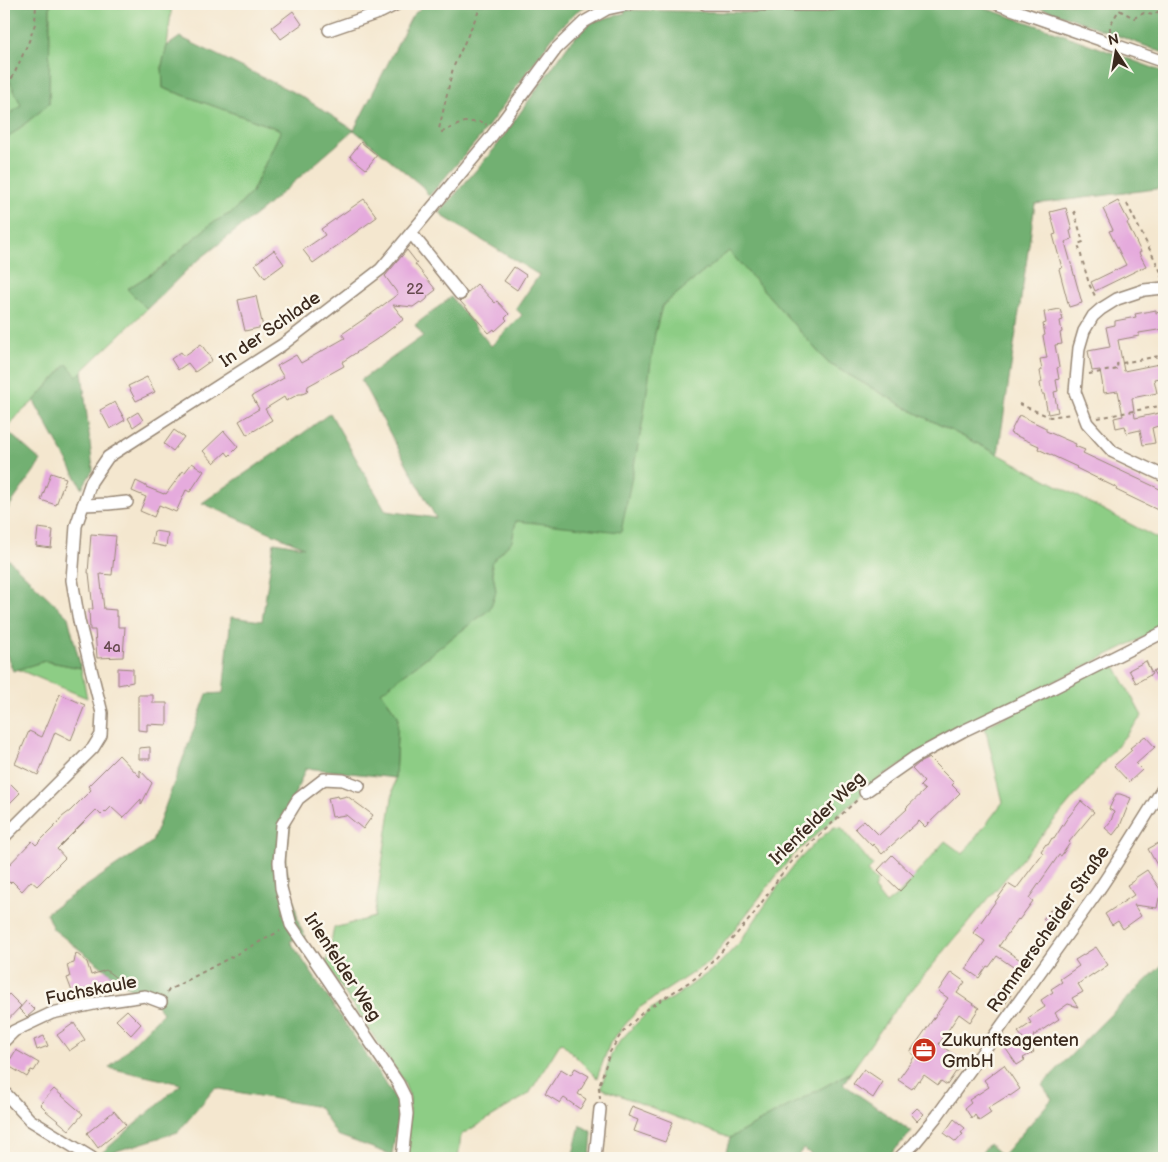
<svg xmlns="http://www.w3.org/2000/svg" width="1168" height="1162" font-family="'Balsamiq Sans',sans-serif">
<rect width="100%" height="100%" fill="#fbf7ec"/>
<filter id="ink" filterUnits="userSpaceOnUse"><feTurbulence type="fractalNoise" baseFrequency=".02" numOctaves="2"/><feDisplacementMap in="SourceGraphic" scale="10" xChannelSelector="R" yChannelSelector="G"/><feConvolveMatrix kernelMatrix="1 2 1 2 8 2 1 2 1" color-interpolation-filters="sRGB"/></filter>
<filter id="wash" filterUnits="userSpaceOnUse"><feTurbulence type="fractalNoise" baseFrequency=".0096" numOctaves="4" result="noise"/><feDisplacementMap in="SourceGraphic" scale="20" xChannelSelector="R" yChannelSelector="G"/><feGaussianBlur stdDeviation="1.12" result="paint"/><feColorMatrix in="noise" values="0 0 0 0 0 0 0 0 0 0 0 0 0 0 0 0 0 1.4 0 .05"/><feComposite in="paint" operator="in"/></filter>
<g filter="url(#wash)">
<rect width="100%" height="100%" fill="#f4e7cf"/>
<g fill="#8dcd85" stroke="#647c52">
<path d="M50 4H172L167 46 162 65 163 88 281 130 252 192 233 212 212 223 160 268 127 289 147 309 77 376 66 365 34 401 18 415 4 433V141L49 104Z"/>
<path d="M4 69 21 105 4 119Z"/>
<path d="M729 251 828 363 914 412 998 454 1164 542V627L1029 694 883 775 792 856 709 962 639 1008 610 1043 597 1078 561 1042 529 1094 461 1135 458 1158H406L410 1098 403 1080 326 965 334 928 374 917 395 778 398 716 381 692 490 609 496 591 491 563 512 541 516 521 655 333 662 306Z"/>
<path d="M45 661 81 668 87 698 17 669Z"/>
<path d="M1113 662 1142 716 894 1011 851 1072 730 1138 601 1088 611 1055 620 1041 632 1028 651 1009 673 998 716 967 739 943 784 878 796 863 817 841 834 827 842 828 873 866 867 872 877 881 874 889 886 904 900 893 945 841 963 854 1003 802 985 727Z"/>
</g>
<g fill="#72b072" stroke="#566d48">
<path d="M4 4H50L49 104 4 141V119L21 105 4 69Z"/>
<path d="M425 4H590L577 11 557 31 481 136 429 196 423 187 354 130 263 209 191 266 147 309 127 289 160 268 212 223 233 212 252 192 281 130 163 88 162 65 167 46 180 37 301 96 354 130 412 16Z"/>
<path d="M897 4H972L1051 30 1164 72V188L1035 204 998 454 914 412 828 363 729 251 662 306 655 333 643 420 621 532 516 521 512 541 491 563 496 591 490 609 381 692 398 716 395 778 306 768 294 796 285 862 299 924 305 937 290 941 400 1105 392 1155 337 1135 319 1107 215 1088 178 1132 97 1157 181 1084 109 1068 163 1013 154 1002 128 987 53 929 46 913 152 842 207 694 223 693 231 617 262 621 274 542 304 547 202 503 294 440 330 413 386 511 436 518 361 380 423 336 415 325 451 297 491 346 522 315 516 309 539 275 444 217 440 212 495 148 571 41 588 25 595 21 625 13 624 10 776 13Z"/>
<path d="M1036 4H1164V53L1068 17 1035 6Z"/>
<path d="M67 364 77 376 82 371 93 470 82 488 34 401Z"/>
<path d="M6 430 41 461 4 514V433Z"/>
<path d="M4 555 68 617 81 668 45 661 13 671 4 648Z"/>
<path d="M1164 963V1158H977L989 1144 1002 1156 1052 1099 1042 1085 1101 1024Z"/>
<path d="M851 1072 843 1084 912 1132 886 1158H818L803 1149 796 1158H724L730 1138Z"/>
<path d="M580 1125 592 1132 590 1158H572Z"/>
</g>
<g id="blocks">
<g fill="#e5abdd">
<path d="M293 11 302 24 281 39 272 27Z"/>
<path d="M361 142 377 155 366 169 350 156Z"/>
<path d="M364 199 377 217 313 263 303 250 325 235 321 229Z"/>
<path d="M1118 201 1129 222 1127 223 1141 252 1139 253 1146 266 1095 291 1091 282 1126 265 1109 231 1113 230 1103 209Z"/>
<path d="M1066 208 1072 230 1070 231 1072 239 1065 242 1082 303 1069 307 1059 269 1062 268 1053 235 1056 234 1050 212Z"/>
<path d="M274 250 284 264 265 278 255 264Z"/>
<path d="M407 250 417 263 415 264 436 290 428 296 427 299 422 303 420 302 413 307 393 305 404 319 380 337 342 362 344 366 308 386 307 392 302 394H299L286 401 284 397 265 409 272 420 247 435 239 421 259 409 252 396 284 378 277 366 296 355 301 363 345 338 342 334 367 317 398 294 385 276Z"/>
<path d="M514 267 526 275 517 290 504 281Z"/>
<path d="M477 284 495 303 497 301 509 314 505 318 507 320 495 331 494 329 489 333 460 301 465 299 467 293Z"/>
<path d="M256 296 263 327 245 331 238 300Z"/>
<path d="M1060 309 1063 320 1060 321 1062 332 1060 333 1062 344 1055 345 1059 367 1057 368 1059 379 1056 380 1058 391 1054 392 1058 412 1048 414 1044 394H1042L1040 383 1042 382 1040 371 1042 370 1040 359 1047 358 1043 336 1045 335 1043 324 1046 323 1044 312Z"/>
<path d="M1156 310V313L1164 311V329L1139 333V336L1118 340 1124 371 1164 363V377L1154 379 1157 393 1132 398 1135 418 1164 412V424L1152 428 1155 443 1143 445 1140 430 1127 433 1125 426 1116 428 1114 418 1123 416 1118 391 1104 393 1100 370 1092 371 1088 351 1110 347 1106 327 1115 325V321L1136 317 1135 314Z"/>
<path d="M201 344 212 360 195 372 188 363 178 370 171 359 181 352 184 356Z"/>
<path d="M147 377 155 392 136 401 128 386Z"/>
<path d="M115 402 125 420 110 429 100 410Z"/>
<path d="M138 412 143 420 133 427 128 418Z"/>
<path d="M1019 415 1046 428V431L1076 444 1075 446 1085 450 1083 453 1164 491V513L1116 490 1117 488 1076 468 1077 467 1038 449 1039 446 1010 433Z"/>
<path d="M174 430 184 437 173 451 164 444Z"/>
<path d="M224 431 238 447 229 456 226 452 214 463 203 451Z"/>
<path d="M192 463 204 471 190 492 186 490 176 512 159 505 154 517 140 511 146 497 132 491 136 481 146 486V487L164 494V493L166 494 183 471 185 472Z"/>
<path d="M51 473 66 478 56 505 41 500Z"/>
<path d="M38 528 53 530 51 548 36 546Z"/>
<path d="M154 531 168 533 166 547 152 544Z"/>
<path d="M91 534 116 536 112 575 100 574 104 609 116 610V616H118V627H125L123 657 97 658 95 630H90L89 609H93L89 573H88Z"/>
<path d="M1146 661 1152 674 1136 683 1129 670Z"/>
<path d="M1164 666V676L1158 680 1153 671Z"/>
<path d="M118 668 133 669V682L118 685Z"/>
<path d="M60 694 85 705 71 740 55 732 38 775 15 764 29 731 42 737Z"/>
<path d="M138 695H153V703H167V725L147 724V731L138 730Z"/>
<path d="M1145 736 1155 747 1136 764 1142 770 1129 782 1114 766 1132 750 1130 748Z"/>
<path d="M150 747V759H139V748Z"/>
<path d="M119 755 140 777V770L152 783 141 805V799L123 818 111 807 106 812 105 811 101 815 96 810 57 849 65 858 37 886 31 881 22 891 12 881 10 883 4 877V870L32 841 36 845 58 823 62 817 70 811 91 790 88 786Z"/>
<path d="M929 758 954 783 952 785 960 793 925 827 919 821 882 854 873 844 872 846 855 828 864 820 879 835 907 809 906 808 925 790 920 786 924 782 912 769 919 763Z"/>
<path d="M4 777 20 793 4 809Z"/>
<path d="M1116 794H1120L1131 798 1120 826 1113 835 1105 828 1111 821 1114 812 1109 809Z"/>
<path d="M338 796 339 798 347 796 373 815 363 829 346 815 332 817 328 798Z"/>
<path d="M1081 801 1094 812 1069 842 1070 843 1061 856 1059 855 1029 898 1033 901 1019 920 1018 919 999 946 1028 965 1022 973 997 956 989 967 987 966 979 978 966 969 985 941 973 933 1008 884 1016 889 1043 853 1041 851 1046 844 1048 845 1052 838 1054 839 1066 820Z"/>
<path d="M1164 840V860L1157 865 1148 849Z"/>
<path d="M892 855 914 876 900 891 878 870Z"/>
<path d="M1147 870 1164 895 1159 898 1157 908 1134 905 1141 916 1123 929 1118 921 1112 925 1105 914 1134 895 1127 885 1135 880V878Z"/>
<path d="M1050 910 1058 915 1051 925 1043 919Z"/>
<path d="M1096 947 1108 965 1093 975V974L1078 984 1083 992 1072 998 1078 1007 1068 1004 1055 1013 1059 1019 1033 1036 1035 1039 1028 1043 1034 1052 1023 1058 1025 1060 1017 1065 1006 1049 1023 1038 1018 1032 1031 1023 1028 1018 1045 1007 1041 1000 1053 992 1051 989 1062 982 1060 979 1079 966 1075 960Z"/>
<path d="M76 953 87 962 91 975 106 970 120 981 95 987V986L73 994 67 978 70 977 67 965 74 963Z"/>
<path d="M951 972 965 982 957 993 979 1008 970 1022 959 1014 939 1044 963 1061 947 1085 941 1081 938 1085 924 1075 920 1081 918 1080 912 1089 898 1080 915 1056 910 1052 948 998 938 991Z"/>
<path d="M1004 990 1011 995 1005 1004 998 998Z"/>
<path d="M9 994 21 1006 4 1024V999Z"/>
<path d="M26 1001 35 1010 27 1017 19 1009Z"/>
<path d="M127 1010 141 1024 131 1035 116 1020Z"/>
<path d="M74 1023 85 1040 69 1051 57 1035Z"/>
<path d="M44 1036 48 1046 37 1050 34 1040Z"/>
<path d="M16 1050 39 1063 34 1071 31 1070 27 1077 7 1065Z"/>
<path d="M1004 1065 1020 1089 1010 1096 1009 1095 988 1108 991 1113 979 1121 975 1115 972 1119 965 1108 971 1103 969 1100 989 1087 984 1080Z"/>
<path d="M575 1068 589 1076 578 1094 586 1099 580 1109 564 1098 560 1103 545 1094 561 1069 571 1075Z"/>
<path d="M864 1069 883 1082 873 1098 853 1084Z"/>
<path d="M54 1089 83 1114 69 1130 46 1111H47L40 1104Z"/>
<path d="M632 1106 673 1122 665 1142 634 1131 638 1120 628 1116Z"/>
<path d="M917 1108 924 1114 917 1121 911 1114Z"/>
<path d="M114 1111 126 1125 98 1148 87 1133Z"/>
<path d="M954 1119 965 1128 961 1133 963 1134 956 1142 944 1133Z"/>
</g>
</g>
</g>
<g filter="url(#ink)">
<use href="#blocks" fill-opacity="0" stroke="#988876" stroke-width="1"/>
<g fill="none" stroke-linecap="round" stroke-linejoin="round">
<defs>
<g id="minor">
<path d="M705 4 824 5 836 4"/>
<path d="M997 4 1164 62"/>
<path d="M329 30 381 12 397 4"/>
<path d="M411 233 460 294"/>
<path d="M1164 288 1144 290 1117 299 1101 309 1093 316 1084 331 1079 348 1075 392 1087 423 1113 452 1164 476"/>
<path d="M83 505 108 504 127 502"/>
<path d="M359 786 343 780 324 779 298 799 282 825 279 862 281 888 291 925 398 1083 405 1097 407 1114 402 1158"/>
<path d="M865 792 915 757 963 731 1043 693 1164 632"/>
<path d="M4 837 93 748 101 735 102 713 79 621 72 580 76 526 91 482 108 457 282 345 381 269 491 137 556 49 584 22 607 9 630 4"/>
<path d="M4 1041 14 1031 52 1013 103 1002 145 996 161 1002"/>
<path d="M4 1092 30 1120 92 1158"/>
<path d="M595 1158 600 1109"/>
<path d="M899 1158 914 1144 937 1116 1098 891C1121 857 1142 822 1164 787"/>
</g>
</defs>
<use href="#minor" stroke="#988876" stroke-width="14"/>
<g stroke="#988876" stroke-width="2" stroke-dasharray="4 4" stroke-linecap="butt">
<path d="M482 4 453 68 439 129 442 132 464 122H485L486 125"/>
<path d="M1110 31V25L1119 10 1134 18 1144 13 1153 15 1164 8"/>
<path d="M4 93 15 72 29 41 35 24 36 4"/>
<path d="M1127 204 1161 272V277"/>
<path d="M1074 211 1083 242 1078 244 1089 284 1096 298"/>
<path d="M1089 374 1118 369 1117 364 1164 355"/>
<path d="M1019 404 1050 417 1071 414"/>
<path d="M1098 418 1164 405"/>
<path d="M167 993 169 990 280 931"/>
<path d="M600 1099 599 1086 610 1052 621 1034 644 1011 697 977 715 959 753 915 780 876 794 859 858 799"/>
</g>
<use href="#minor" stroke="#fff" stroke-width="11"/>
</g>
</g>
<defs>
<symbol id="office-disc" viewBox="-11 -11 22 22"><circle r="9.5" fill="#c8321e" stroke="#fbf7ec"/><path d="M-6-3h4V-5.5h4V-3h4V5H-6ZM-1-4.5V-3h2v-1.5ZM-6 0V1H6V0Z" fill="#fff"/></symbol>
</defs>
<g fill-rule="evenodd">
<use href="#office-disc" x="910" y="1036" width="28" height="28"/>
</g>
<g text-anchor="middle" stroke-width="5" stroke-linejoin="round" paint-order="stroke">
<g font-size="15" fill="#664a4e">
<text x="415" y="294">22</text>
<text x="112" y="652">4a</text>
</g>
<g font-size="18" fill="#3b2a1e" stroke="#fbf7ec">
<text transform="translate(270 329) rotate(-35)" y="6">In der Schlade</text>
<text transform="translate(817 818) rotate(-44)" y="6">Irlenfelder Weg</text>
<text transform="translate(1048 929) rotate(-55)" y="6">Rommerscheider Straße</text>
<text transform="translate(343 967) rotate(57)" y="6">Irlenfelder Weg</text>
<text transform="translate(91 990) rotate(-11)" y="6">Fuchskaule</text>
</g>
<g font-size="18" fill="#3b2a1e" stroke="#fbf7ec" text-anchor="start">
<text x="942" y="1046">Zukunftsagenten<tspan x="942" dy="21">GmbH</tspan></text>
</g>
</g>
<rect width="1168" height="1162" fill="none" stroke="#fbf7ec" stroke-width="20"/>
<g transform="translate(1116 52) rotate(348)" stroke="#fbf7ec" stroke-width="4" paint-order="stroke">
<path d="M0-4L9 19L0 12L-9 19Z" fill="#3b2a1e"/>
<text y="-8" font-size="14" font-weight="bold" text-anchor="middle" fill="#3b2a1e">N</text>
</g>
</svg>
